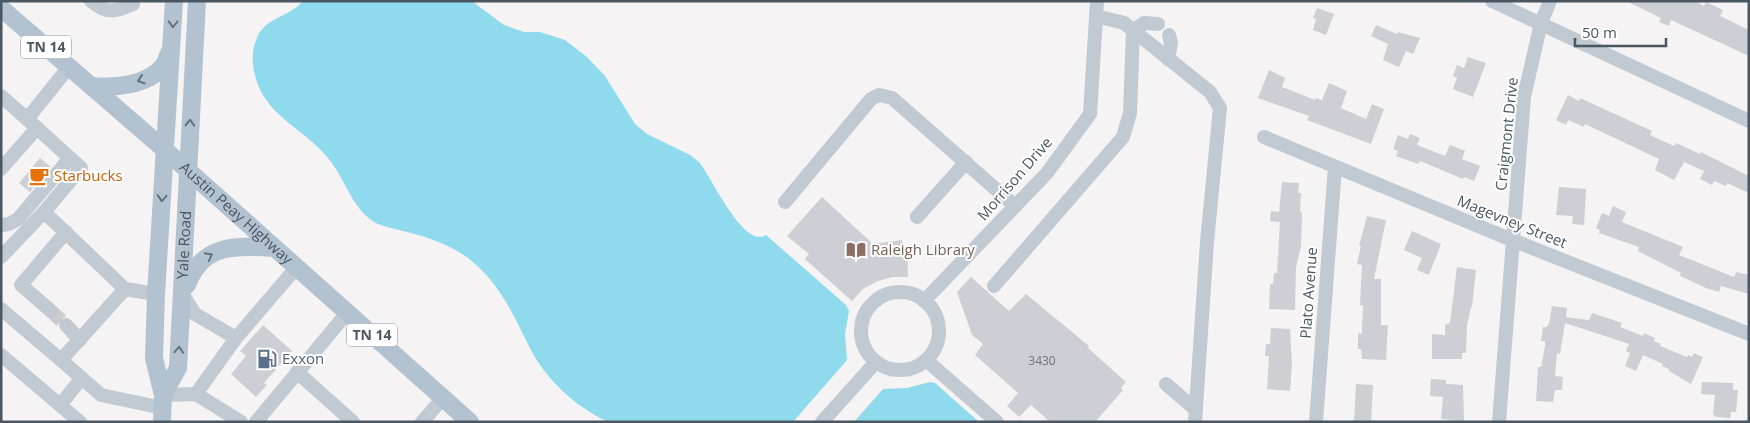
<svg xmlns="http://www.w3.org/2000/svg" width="1750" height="423" font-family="'Open Sans',sans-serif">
<rect width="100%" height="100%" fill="#f5f3f3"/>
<g fill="#90daee">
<path d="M303 1 473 2 504 25 524 32H540L565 40 587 57 605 76 635 124 647 134 690 155 699 162C711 176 744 250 766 235L846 305 849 311 845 334 847 360 793 422H608C576 407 546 380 530 348 515 318 501 286 474 263 455 246 428 237 403 231 393 228 383 227 374 222 351 207 345 178 328 158 303 127 262 115 254 71 252 61 252 48 257 38 265 17 290 17 303 1Z"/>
<path d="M930 382 935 383 979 422H854L883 389 907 388Z"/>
</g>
<g fill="#cdcfd5">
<path d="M1626 1H1695L1704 6 1706 2 1723 10 1720 16 1749 30V56L1671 20 1669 26 1659 22 1661 18Z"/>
<path d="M1317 8 1334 14 1326 35 1313 30 1316 19 1313 18Z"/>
<path d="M1376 25 1397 34 1398 32 1420 38 1413 54 1406 51 1399 67 1383 60 1388 44 1371 36Z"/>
<path d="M1468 57 1486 63 1473 97 1453 89 1457 78 1453 76 1457 65 1464 68Z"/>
<path d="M1269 70 1285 78 1282 87 1315 100 1316 98 1322 100 1329 83 1347 91 1341 108 1366 119 1372 104 1384 109 1371 144 1307 120 1309 116 1258 98Z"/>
<path d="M1568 95 1579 101 1580 98 1652 131 1650 135 1674 146 1676 143 1700 154 1701 152 1749 176V193L1727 183 1726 186 1714 181 1712 185 1700 179 1704 171 1684 162 1674 180 1655 170 1659 159 1585 124 1584 127 1568 120 1566 125 1556 120Z"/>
<path d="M1410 134 1420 138 1417 145 1445 156 1450 145 1465 151 1462 159 1480 166 1474 181 1464 177 1463 179 1420 161 1418 164 1396 156 1398 151 1393 149 1398 135 1408 139Z"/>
<path d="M40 158 51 167 30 192 19 183Z"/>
<path d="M1282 182 1299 183 1298 193H1301L1300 212 1302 213 1301 246 1296 268 1295 310 1269 309 1270 284H1273L1274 273H1277L1280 222 1270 221 1271 211 1279 212Z"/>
<path d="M1559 187 1586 189 1584 225 1572 224 1573 216 1556 215Z"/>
<path d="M822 197 873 244 902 240 903 247H907L908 277H893L878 281 863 289 852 301 805 259 809 254 787 236Z"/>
<path d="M1613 206 1626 212 1622 222 1683 247 1679 255 1734 277 1736 272 1749 275V294L1721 286 1719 292 1706 288 1680 276 1681 273 1638 251 1639 247 1599 233 1600 230 1596 228 1602 213 1609 216Z"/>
<path d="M1367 216 1386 220 1374 279H1381V325H1388L1386 360 1362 359 1361 349H1358V333L1362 334V329L1363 305H1360L1362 265 1357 264 1361 246H1359Z"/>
<path d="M1412 231 1441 244 1429 275 1417 270 1422 258 1404 250Z"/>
<path d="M1457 267 1476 270 1472 307H1471L1467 325 1466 353H1462V359H1432V334L1445 335V325L1450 323Z"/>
<path d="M971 277 1009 311 1026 294 1089 346 1088 348 1126 382 1121 388 1123 390 1095 422H1050L1031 405 1019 417 1007 406 1018 393 975 355 983 344 972 335 957 292Z"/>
<path d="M1552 306 1567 308 1566 317 1589 320 1592 313 1622 323 1620 327 1643 336 1644 333 1655 338 1654 341 1661 344 1660 346 1687 357 1688 355 1692 357 1694 353 1703 357 1691 384 1669 371V369L1662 366 1663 364 1643 355 1636 371 1625 366 1630 353 1626 351 1629 344 1565 323 1560 354 1557 353 1555 376 1563 377 1562 390H1555L1553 402 1536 401 1538 367H1541L1545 346V341H1541L1543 327H1547L1549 323Z"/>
<path d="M263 325 292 351 264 383 267 385 256 397 231 374 246 356 240 351Z"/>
<path d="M1271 328 1290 329 1292 363 1290 391 1267 389 1269 356H1265L1266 344H1270Z"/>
<path d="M1431 379 1446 380V384L1463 385 1464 421 1441 419 1443 397 1430 396Z"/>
<path d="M1702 382 1733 383V390H1738L1736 412H1731L1730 418 1716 417 1713 414 1715 395 1701 394Z"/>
<path d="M1356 384 1373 385 1371 422H1354Z"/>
</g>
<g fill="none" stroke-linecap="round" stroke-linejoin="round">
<path stroke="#caccce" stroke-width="14" stroke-dasharray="14 7" stroke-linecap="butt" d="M51 311 66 325"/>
<g stroke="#c1cad2" stroke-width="14">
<path d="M91 1C107 14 115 12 133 4V1"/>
<path d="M1492 1 1749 121"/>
<path d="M1096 16 1124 23 1210 92 1220 108 1207 242 1195 422"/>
<path d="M1168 59 1171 43 1169 35"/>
<path d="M1 96 27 119"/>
<path d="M1264 137 1512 240 1749 334"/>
<path d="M1 169 37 128"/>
<path d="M785 202 871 99 879 95 892 98 1015 206"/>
<path d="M44 212 125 289 156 294"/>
<path d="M917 217 966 162"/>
<path d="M1 225 9 224 18 219 70 158"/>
<path d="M1 257 44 212 81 168 27 119 69 67"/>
<path d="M994 286 1123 137 1130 113 1133 31 1144 23 1158 24"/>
<path d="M125 289 61 360 101 395 163 408"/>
<circle cx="900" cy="331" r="39"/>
<path d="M183 295 195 314 236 338"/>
<path d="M924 301 1047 173 1090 114 1097 1"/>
<path d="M1 309 61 360"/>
<path d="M51 311 21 285 66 232"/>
<path d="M66 325 80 340"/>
<path d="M1 355 80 422"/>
<path d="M926 360 997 422"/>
<path d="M297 372 353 422"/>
<path d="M1166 384 1196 410"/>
<path d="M196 394 236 338 296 268"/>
<path d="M163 395 196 394 241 422"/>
<path d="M61 404 81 379"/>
<path d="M256 422 347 313"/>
<path d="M422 422 443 398"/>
<path d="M822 422 876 362"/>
<path d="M1316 422 1335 167"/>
<path d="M1499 422 1524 97 1541 23 1550 1"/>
</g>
<g stroke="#b3c2d1" stroke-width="18">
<path id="s1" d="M1 8 165 150 470 422"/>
<path d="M91 86C114 88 148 86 164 65 166 61 168 55 170 51"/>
<path d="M187 285C202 244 236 245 273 248"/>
<path id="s2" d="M163 395 178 368 197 1"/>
<path d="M162 422 163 395 154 358 156 294 174 1"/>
</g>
</g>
<defs><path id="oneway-chevron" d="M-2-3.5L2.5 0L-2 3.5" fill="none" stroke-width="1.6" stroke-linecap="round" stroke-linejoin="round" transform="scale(1.25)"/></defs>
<g stroke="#64717d">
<use href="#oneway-chevron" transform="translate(173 24) rotate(92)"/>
<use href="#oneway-chevron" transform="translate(141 80) rotate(162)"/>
<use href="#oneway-chevron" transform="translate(190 123) rotate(-87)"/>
<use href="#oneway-chevron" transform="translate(162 198) rotate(94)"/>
<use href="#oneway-chevron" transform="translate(209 256) rotate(-28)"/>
<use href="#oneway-chevron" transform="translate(179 350) rotate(-86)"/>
</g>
<defs>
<symbol id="cafe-bare" viewBox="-9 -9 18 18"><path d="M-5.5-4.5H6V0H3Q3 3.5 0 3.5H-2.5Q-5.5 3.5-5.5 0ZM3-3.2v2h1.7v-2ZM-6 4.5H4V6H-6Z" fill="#e8710a" stroke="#fff" stroke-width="2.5" paint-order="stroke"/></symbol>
<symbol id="library-bare" viewBox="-9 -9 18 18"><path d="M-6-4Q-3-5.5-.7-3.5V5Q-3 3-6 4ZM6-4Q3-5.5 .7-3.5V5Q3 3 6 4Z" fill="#8d6e63" stroke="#fff" stroke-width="2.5" paint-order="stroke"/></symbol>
<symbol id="fuel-bare" viewBox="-9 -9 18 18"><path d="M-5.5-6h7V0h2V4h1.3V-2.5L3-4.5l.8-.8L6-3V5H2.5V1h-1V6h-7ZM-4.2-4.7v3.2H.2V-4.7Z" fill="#5c6f8a" stroke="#fff" stroke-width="2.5" paint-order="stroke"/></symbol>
</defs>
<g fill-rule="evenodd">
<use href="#cafe-bare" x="25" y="162" width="28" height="28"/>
<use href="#library-bare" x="842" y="236" width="28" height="28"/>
<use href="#fuel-bare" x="253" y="345" width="28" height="28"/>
</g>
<g text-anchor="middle" stroke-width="4" stroke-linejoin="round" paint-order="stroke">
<g font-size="12" fill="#6b747e">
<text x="1042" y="365">3430</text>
</g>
<g fill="#fff" stroke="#808990" stroke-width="1">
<rect x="21" y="35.5" width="50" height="23" rx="4"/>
<rect x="347" y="323.5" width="50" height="23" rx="4"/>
</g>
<g font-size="14" font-weight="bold" fill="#4a5661">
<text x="46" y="52">TN 14</text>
<text x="372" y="340">TN 14</text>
</g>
<g font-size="15" fill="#4a5661" stroke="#fff">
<text transform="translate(1507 134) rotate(-84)" y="5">Craigmont Drive</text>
<text transform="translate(1015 179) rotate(-49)" y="5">Morrison Drive</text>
<text dy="5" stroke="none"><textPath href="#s1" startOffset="312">Austin Peay Highway</textPath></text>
<text transform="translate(1512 222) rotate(22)" y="5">Magevney Street</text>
<text dy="5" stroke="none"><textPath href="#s2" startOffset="154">Yale Road</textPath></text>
<text transform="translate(1309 293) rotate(-86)" y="5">Plato Avenue</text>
</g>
<g font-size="15" fill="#c56008" stroke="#fff" text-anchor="start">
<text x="54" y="181">Starbucks</text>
</g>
<g font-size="15" fill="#785e54" stroke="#fff" text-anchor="start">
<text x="871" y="255">Raleigh Library</text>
</g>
<g font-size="15" fill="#4e5e75" stroke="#fff" text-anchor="start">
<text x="282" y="364">Exxon</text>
</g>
</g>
<rect width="1750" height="423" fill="none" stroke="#4a5661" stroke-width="5"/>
<path d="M1575 38v8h91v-8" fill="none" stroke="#4a5661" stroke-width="2.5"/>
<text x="1582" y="38" font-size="15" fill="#4a5661" stroke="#ffffff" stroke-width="4" paint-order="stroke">50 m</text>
</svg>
